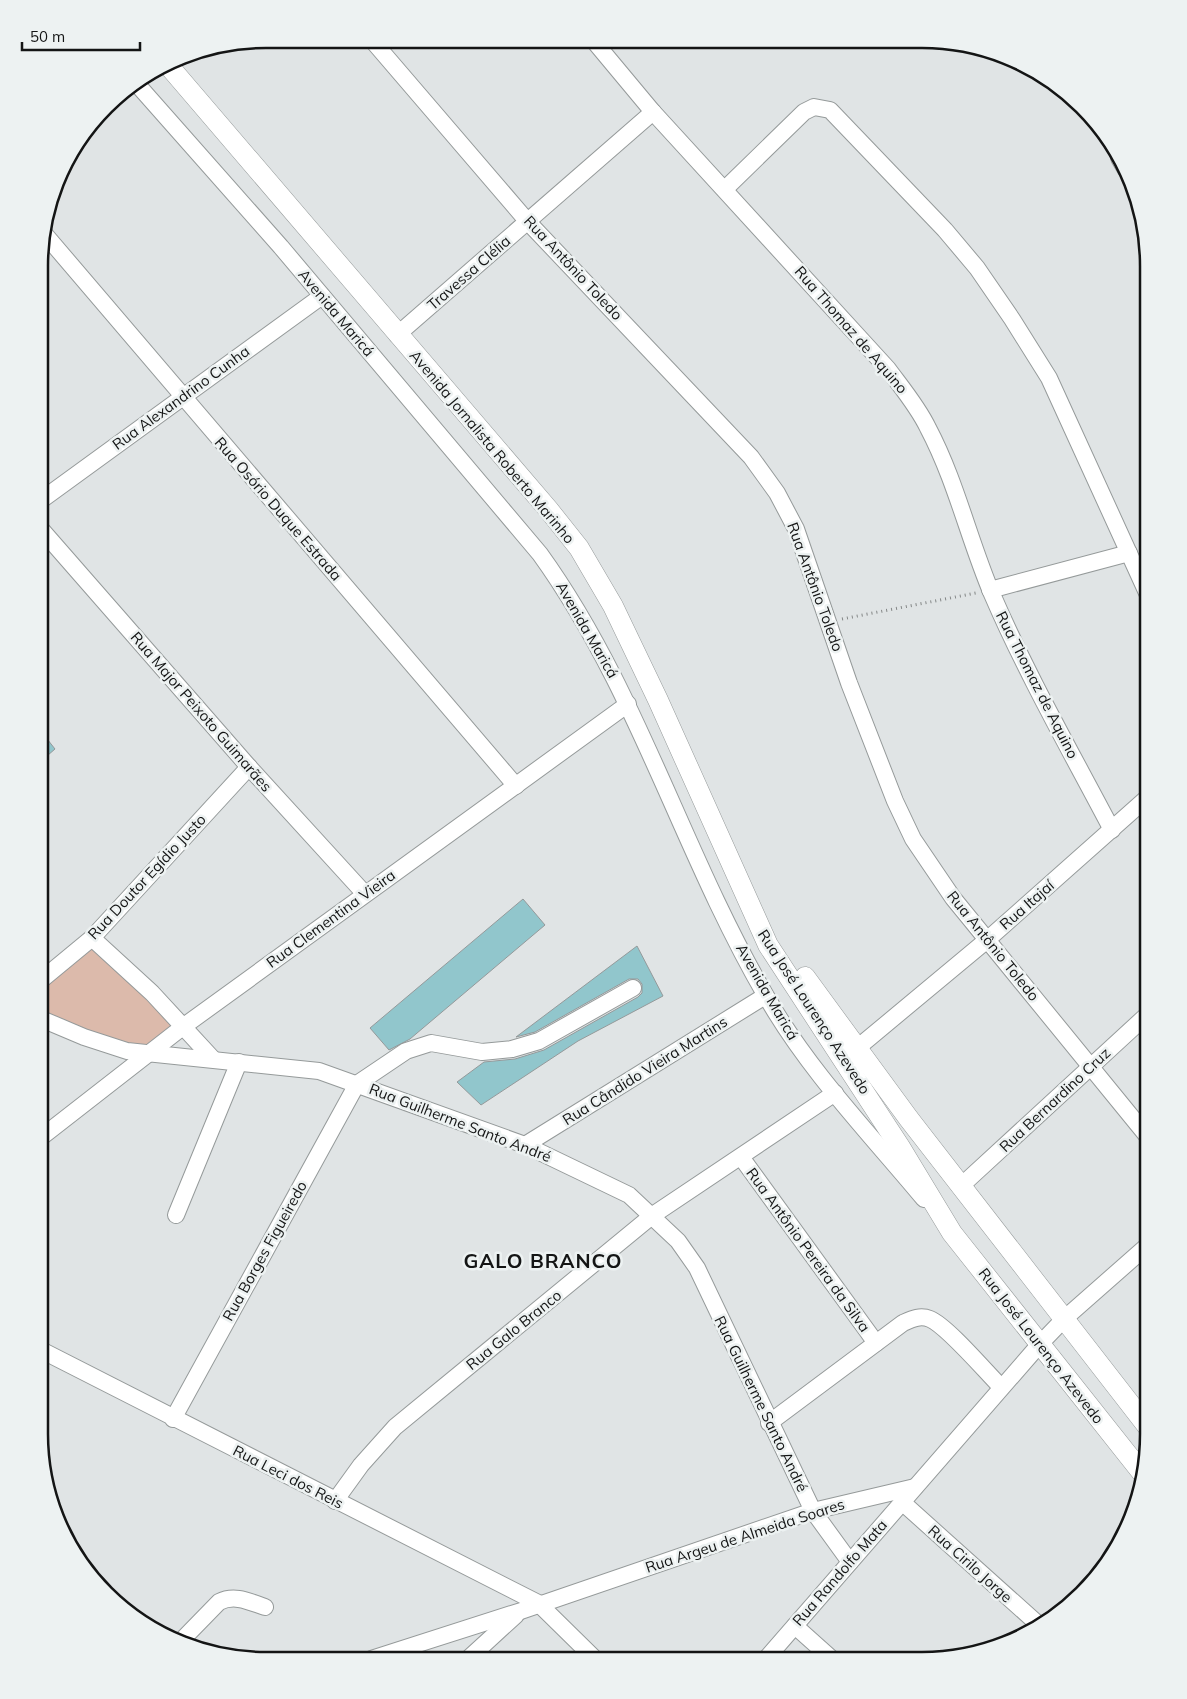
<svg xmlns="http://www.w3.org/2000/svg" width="1187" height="1699" font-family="Mulish,sans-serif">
<rect width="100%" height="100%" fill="#e0e4e5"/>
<path fill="#dcbaab" d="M89 941 184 1026 148 1054 39 1018 40 981Z"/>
<g fill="#91c6cc" stroke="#94999a">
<path d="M40 730 55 749 40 762Z"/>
<path d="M523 899 545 925 410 1039 389 1050 370 1028Z"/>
<path d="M637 946 663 996 578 1041 481 1105 457 1082 484 1062 515 1059 544 1050 638 997 642 993V984L638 979H629L535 1032 516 1037Z"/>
</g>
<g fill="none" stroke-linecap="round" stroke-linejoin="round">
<defs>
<g id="minor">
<path d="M371 39 528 222 751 457 777 493 796 529 849 683 895 801 913 839 953 898 1148 1137"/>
<path d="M593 40 653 112 888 369C902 388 918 407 928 428 956 481 969 540 992 594 1027 675 1071 752 1112 830"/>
<path d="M136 83 281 247 540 554C638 690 682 852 766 996 808 1070 870 1134 924 1199"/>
<path d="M1119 158 1126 170"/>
<path d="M725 189 804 112 814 107 830 110 945 230 977 268 1012 319 1049 378 1148 595"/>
<path d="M42 231 516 786"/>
<path d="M397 335 653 112"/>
<path d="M40 501 322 296"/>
<path d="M40 528 249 767 365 894"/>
<path d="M990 590 1129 553"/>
<path d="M92 938 152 993 213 1059"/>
<path d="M40 981 92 938 249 767"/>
<path d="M39 1018 84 1037 127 1051 319 1071 525 1145 629 1195 678 1241 697 1268 813 1511 850 1562"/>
<path d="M856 1049 987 940 1148 797"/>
<path d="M39 1139 184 1026 628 704"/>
<path d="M525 1145 765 996"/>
<path d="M741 1157 876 1343"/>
<path d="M961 1186 1148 1014"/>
<path d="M176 1215 239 1062"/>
<path d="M39 1349 538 1603 595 1659"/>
<path d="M173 1419 357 1084 406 1051 431 1043 482 1052 512 1049 539 1041 633 988"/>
<path d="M769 1423 903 1323C912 1319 920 1315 930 1319 947 1326 986 1372 1001 1387"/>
<path d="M335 1501 361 1465 395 1427 653 1215 835 1093"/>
<path d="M902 1502 1039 1625"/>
<path d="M795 1626 833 1660"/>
<path d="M179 1643 219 1602C235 1594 250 1602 265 1607"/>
<path d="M371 1659 521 1611 813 1511 915 1487"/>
<path d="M468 1659 516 1615"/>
<path d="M765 1660 1039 1345 1064 1319 1148 1245"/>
</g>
<g id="major">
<path d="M168 65 548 509 579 548 613 606 658 700 768 945 900 1147 952 1233 1143 1474"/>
<path d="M805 977 909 1119 1148 1427"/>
</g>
</defs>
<use href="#minor" stroke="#959a9a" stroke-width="18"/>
<use href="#major" stroke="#959a9a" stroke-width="21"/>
<path stroke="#848787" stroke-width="3" stroke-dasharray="1 4" stroke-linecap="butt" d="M842 619 976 593"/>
<use href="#minor" stroke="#fff" stroke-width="16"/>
<use href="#major" stroke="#fff" stroke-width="20"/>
</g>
<g text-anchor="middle" stroke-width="5" stroke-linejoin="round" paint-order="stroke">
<g font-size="15" fill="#141515" stroke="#edf2f2">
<text transform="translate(573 268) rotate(47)" y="5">Rua Antônio Toledo</text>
<text transform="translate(469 273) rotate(-41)" y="5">Travessa Clélia</text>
<text transform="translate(336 313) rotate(50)" y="5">Avenida Maricá</text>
<text transform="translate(851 330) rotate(49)" y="5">Rua Thomaz de Aquino</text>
<text transform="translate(181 398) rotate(-36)" y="5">Rua Alexandrino Cunha</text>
<text transform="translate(492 447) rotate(50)" y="5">Avenida Jornalista Roberto Marinho</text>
<text transform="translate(278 509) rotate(49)" y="5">Rua Osório Duque Estrada</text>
<text transform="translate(815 587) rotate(70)" y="5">Rua Antônio Toledo</text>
<text transform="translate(587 630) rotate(60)" y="5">Avenida Maricá</text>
<text transform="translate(1037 685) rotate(63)" y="5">Rua Thomaz de Aquino</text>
<text transform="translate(201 712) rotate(49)" y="5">Rua Major Peixoto Guimarães</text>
<text transform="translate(147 877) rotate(-47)" y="5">Rua Doutor Egídio Justo</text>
<text transform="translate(1027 905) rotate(-41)" y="5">Rua Itajaí</text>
<text transform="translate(331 919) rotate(-36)" y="5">Rua Clementina Vieira</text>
<text transform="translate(993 946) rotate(51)" y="5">Rua Antônio Toledo</text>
<text transform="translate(767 992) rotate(60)" y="5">Avenida Maricá</text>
<text transform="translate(814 1012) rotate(57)" y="5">Rua José Lourenço Azevedo</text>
<text transform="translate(645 1071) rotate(-32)" y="5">Rua Cândido Vieira Martins</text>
<text transform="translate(1055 1100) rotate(-43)" y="5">Rua Bernardino Cruz</text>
<text transform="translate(460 1123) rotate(21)" y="5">Rua Guilherme Santo André</text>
<text transform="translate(808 1250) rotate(54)" y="5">Rua Antônio Pereira da Silva</text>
<text transform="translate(265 1251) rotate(-61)" y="5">Rua Borges Figueiredo</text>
<text transform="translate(514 1330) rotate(-39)" y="5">Rua Galo Branco</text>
<text transform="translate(1041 1346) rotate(52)" y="5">Rua José Lourenço Azevedo</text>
<text transform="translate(761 1404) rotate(64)" y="5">Rua Guilherme Santo André</text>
<text transform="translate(288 1477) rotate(27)" y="5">Rua Leci dos Reis</text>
<text transform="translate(745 1536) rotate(-18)" y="5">Rua Argeu de Almeida Soares</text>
<text transform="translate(970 1564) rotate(42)" y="5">Rua Cirilo Jorge</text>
<text transform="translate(840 1573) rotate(-49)" y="5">Rua Randolfo Mata</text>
</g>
<g font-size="20" font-weight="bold" letter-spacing="1" fill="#141515" stroke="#edf2f2">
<text x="543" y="1268">GALO BRANCO</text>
</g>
</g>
<path d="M0 0H1187V1699H0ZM266 48H922A218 218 0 0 1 1140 266V1434A218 218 0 0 1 922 1652H266A218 218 0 0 1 48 1434V266A218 218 0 0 1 266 48Z" fill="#edf2f2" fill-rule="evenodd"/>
<path fill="none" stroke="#141515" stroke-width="2.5" d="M266 48H922A218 218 0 0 1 1140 266V1434A218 218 0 0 1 922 1652H266A218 218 0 0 1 48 1434V266A218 218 0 0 1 266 48Z"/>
<path d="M22 42v8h118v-8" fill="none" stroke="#141515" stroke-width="2.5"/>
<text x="30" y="42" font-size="15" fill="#141515" stroke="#edf2f2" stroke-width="4" paint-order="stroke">50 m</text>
</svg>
